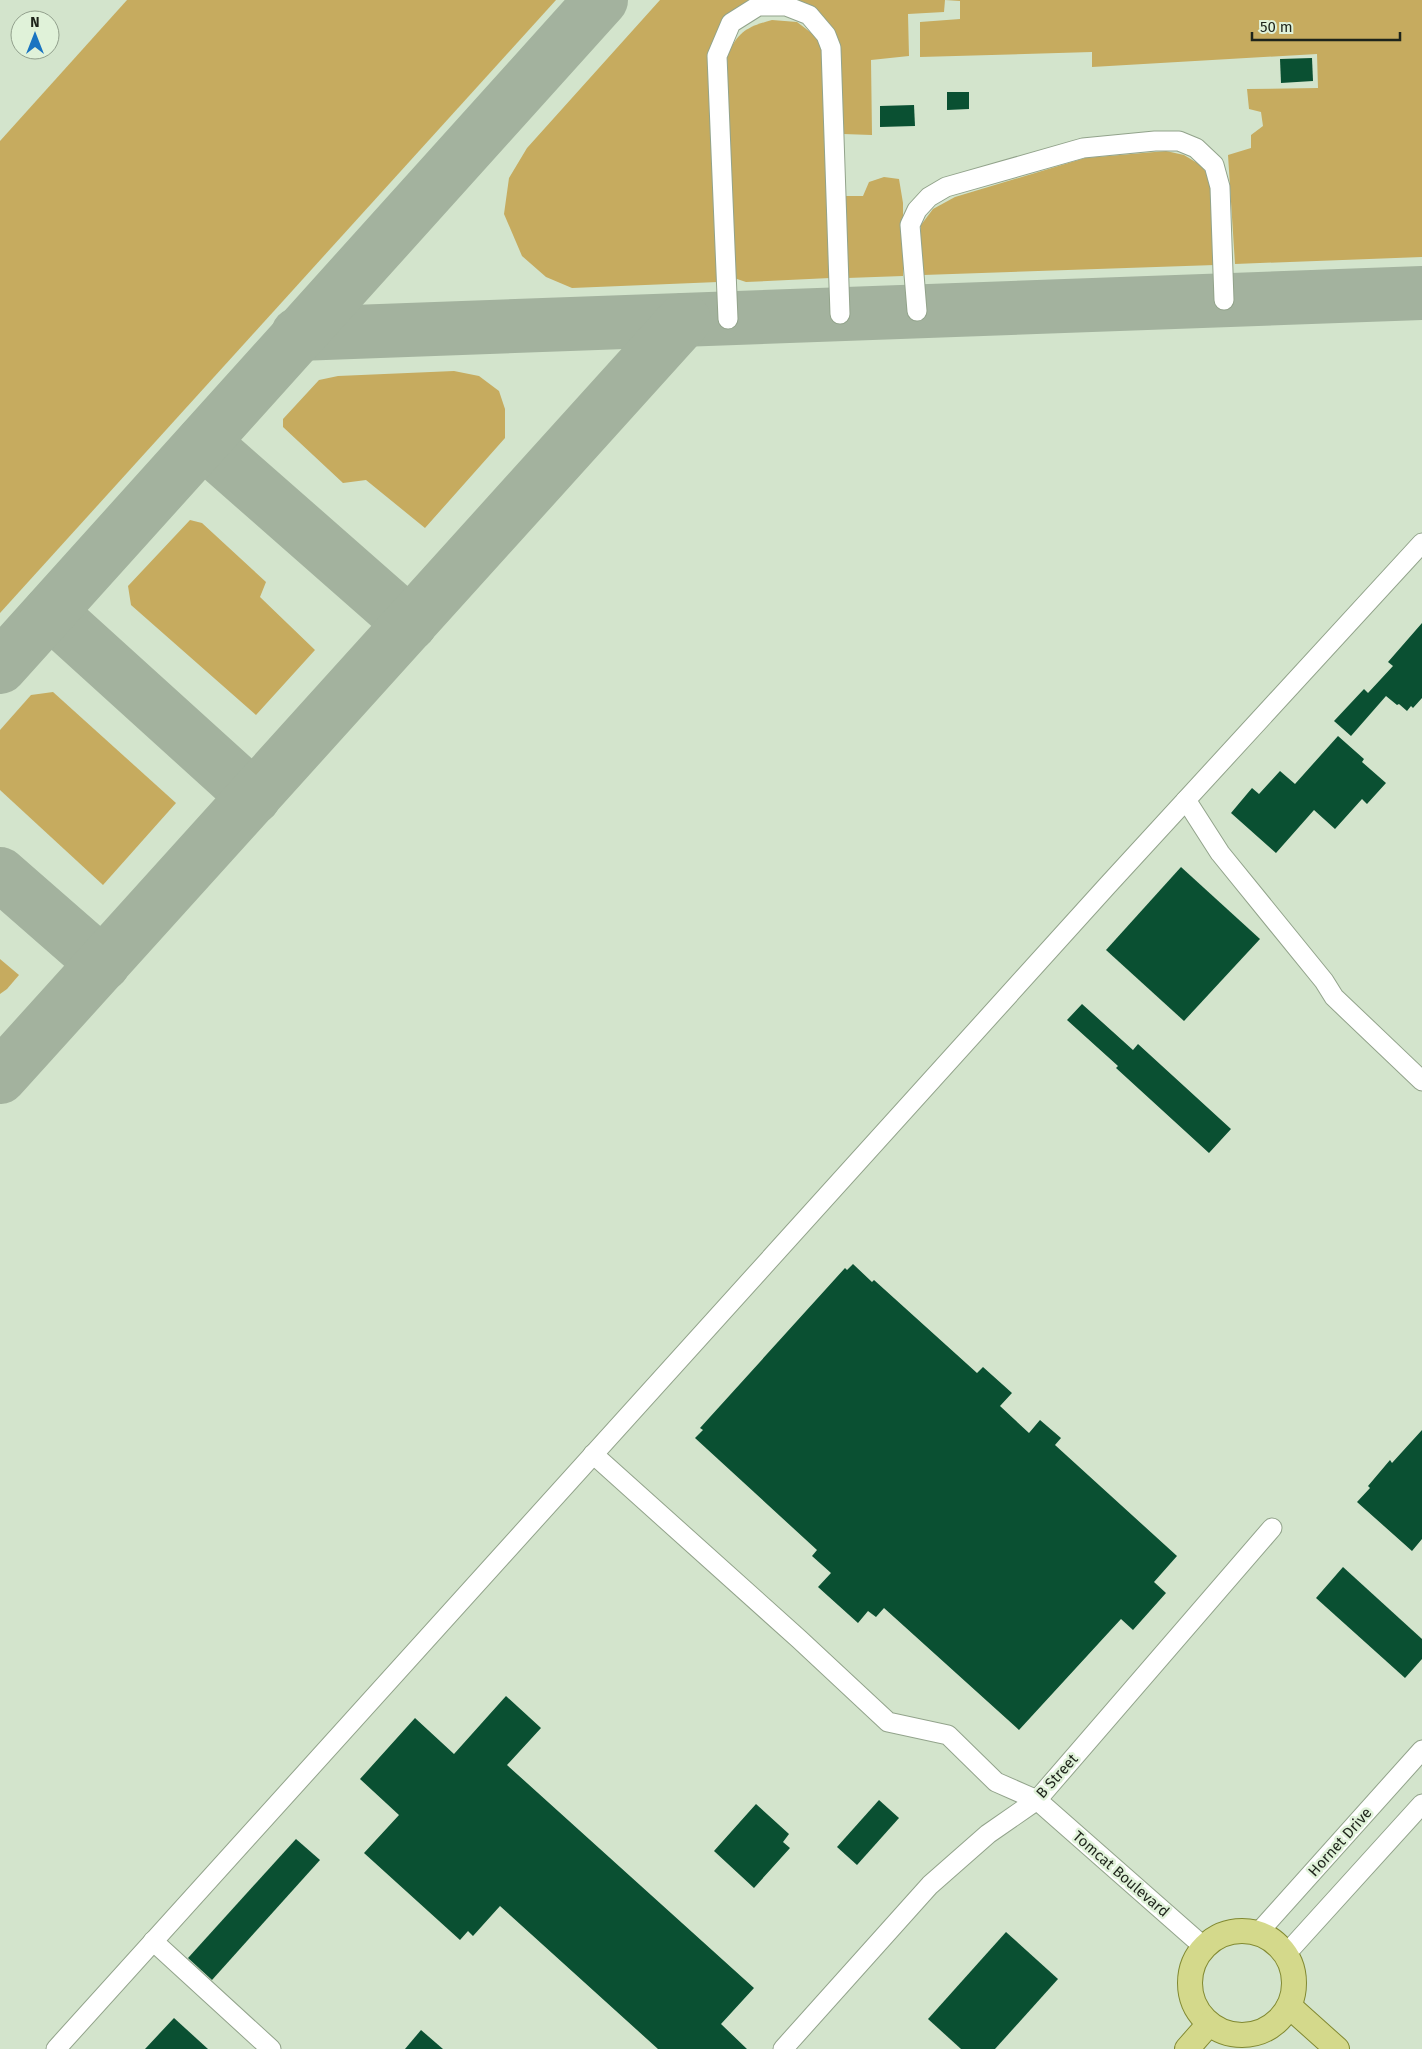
<svg xmlns="http://www.w3.org/2000/svg" width="1422" height="2049" font-family="'Fira Sans',sans-serif">
<rect width="100%" height="100%" fill="#d3e4cc"/>
<g fill="#c6ab5f">
<path d="M127 0H556L0 613V141Z"/>
<path d="M660 0H1422V257L1235 264 1228 155 1251 148V135L1263 126 1261 112 1249 109 1247 89 1318 88 1317 54 1092 67V52L920 57V22L960 19V1L945 0 944 12 908 14 909 56 871 60 872 135 843 134 841 51 822 18 771 1 721 29 718 282 572 288 546 277 522 256 504 214 509 178 527 148Z"/>
<path d="M772 20 797 22 814 35 824 50 830 278 746 282 734 278 727 55C739 31 747 27 772 20Z"/>
<path d="M1166 151 1184 155 1202 166 1213 184 1215 265 923 275 920 242 921 225 933 209 955 197 1085 158Z"/>
<path d="M884 177 899 179 903 203V276L847 278 845 196H863L869 182Z"/>
<path d="M454 371 479 376 499 391 505 409V438L425 528 366 480 343 483 283 427V419L319 380 338 376Z"/>
<path d="M190 520 202 523 266 582 260 597 315 650 256 715 131 605 128 586Z"/>
<path d="M53 692 176 803 103 885 0 790V730L31 695Z"/>
<path d="M0 959 19 975 7 989 0 994Z"/>
</g>
<g fill="none" stroke-linecap="round" stroke-linejoin="round">
<g stroke="#a3b29e" stroke-width="54">
<path d="M298 334 1422 293"/>
<path d="M203 442 410 624"/>
<path d="M50 612 254 797"/>
<path d="M0 667C201 445 400 222 601 0"/>
<path d="M0 874 103 964"/>
<path d="M0 1077 684 320"/>
</g>
</g>
<g fill="#0a5032">
<path d="M1312 58 1313 81 1281 83 1280 59Z"/>
<path d="M947 92H969V109L947 110Z"/>
<path d="M914 105 915 126 880 127V106Z"/>
<path d="M1422 623V698L1413 708 1411 706 1407 711 1399 704 1397 705 1386 696 1351 736 1334 721 1364 689 1368 693 1393 666 1388 662Z"/>
<path d="M1338 736 1364 759 1362 762 1386 783 1367 804 1362 799 1335 829 1314 810 1276 853 1231 813 1252 788 1259 794 1280 771 1295 784Z"/>
<path d="M1181 867 1260 939 1184 1021 1106 950Z"/>
<path d="M1082 1004 1133 1050 1138 1044 1231 1129 1209 1153 1116 1068 1118 1066 1067 1020Z"/>
<path d="M853 1264 872 1282 874 1280 977 1373 983 1367 1012 1393 1000 1406 1029 1433 1040 1420 1061 1438 1055 1445 1177 1556 1154 1582 1166 1593 1133 1630 1121 1619 1019 1730 884 1608 876 1617 868 1611 858 1623 818 1587 831 1573 812 1556 817 1550 695 1438 703 1430 700 1428 845 1268 847 1270Z"/>
<path d="M1422 1430V1539L1412 1551 1357 1502 1370 1488 1368 1486 1390 1460 1392 1463Z"/>
<path d="M1343 1567 1422 1639V1659L1405 1678 1316 1598Z"/>
<path d="M506 1696 541 1728 507 1765 754 1988 721 2024 747 2049H658L500 1906 473 1936 468 1931 460 1940 364 1853 399 1815 360 1779 415 1718 454 1754Z"/>
<path d="M879 1800 899 1818 857 1865 837 1847Z"/>
<path d="M756 1804 789 1834 783 1842 790 1848 754 1888 714 1851Z"/>
<path d="M296 1839 320 1860 212 1980 188 1958Z"/>
<path d="M1006 1932 1058 1979 995 2049H961L928 2019Z"/>
<path d="M174 2018 208 2049H145Z"/>
<path d="M421 2030 443 2049H405Z"/>
</g>
<g fill="none" stroke-linecap="round" stroke-linejoin="round">
<defs>
<g id="minor">
<path d="M917 311 910 225 917 210 929 197 946 187 1083 148 1155 141H1179L1196 148 1214 165 1220 187 1224 300"/>
<path d="M728 319 717 56 731 23 758 6H786L809 15 826 35 831 48 840 314"/>
<path d="M1186 800 1220 853 1324 981 1334 997 1422 1081"/>
<path d="M593 1454 799 1639 888 1722 948 1735 996 1782 1037 1800 1204 1947"/>
<path d="M1258 1933 1422 1750"/>
<path d="M153 1941 271 2049"/>
<path d="M1286 1954 1422 1804"/>
<path d="M56 2049 1107 886 1422 543"/>
<path d="M783 2049 930 1885 988 1834 1037 1800 1272 1528"/>
</g>
<g id="major">
<circle cx="1242" cy="1983" r="52"/>
<path d="M1289 2006 1337 2049"/>
<path d="M1187 2049 1209 2024"/>
</g>
</defs>
<use href="#minor" stroke="#92a38b" stroke-width="21"/>
<use href="#major" stroke="#818931" stroke-width="26"/>
<use href="#minor" stroke="#fff" stroke-width="19"/>
<use href="#major" stroke="#d4d98b" stroke-width="24"/>
</g>
<g text-anchor="middle" stroke-width="5" stroke-linejoin="round" paint-order="stroke">
<g font-size="15" fill="#1e241b" stroke="#e0f2d9">
<text transform="translate(1057 1776) rotate(-48)" y="5">B Street</text>
<text transform="translate(1340 1842) rotate(-48)" y="5">Hornet Drive</text>
<text transform="translate(1121 1874) rotate(41)" y="5">Tomcat Boulevard</text>
</g>
</g>
<g transform="translate(35 35)"><circle r="24" fill="#e0f2d9" stroke="#92a08d"/>
<path d="M0-4L9 19L0 12L-9 19Z" fill="#1974c1"/>
<text y="-8" font-size="14" font-weight="bold" text-anchor="middle" fill="#1e241b">N</text>
</g>
<path d="M1252 32v8h148v-8" fill="none" stroke="#1e241b" stroke-width="2.5"/>
<text x="1260" y="32" font-size="15" fill="#1e241b" stroke="#e0f2d9" stroke-width="4" paint-order="stroke">50 m</text>
</svg>
